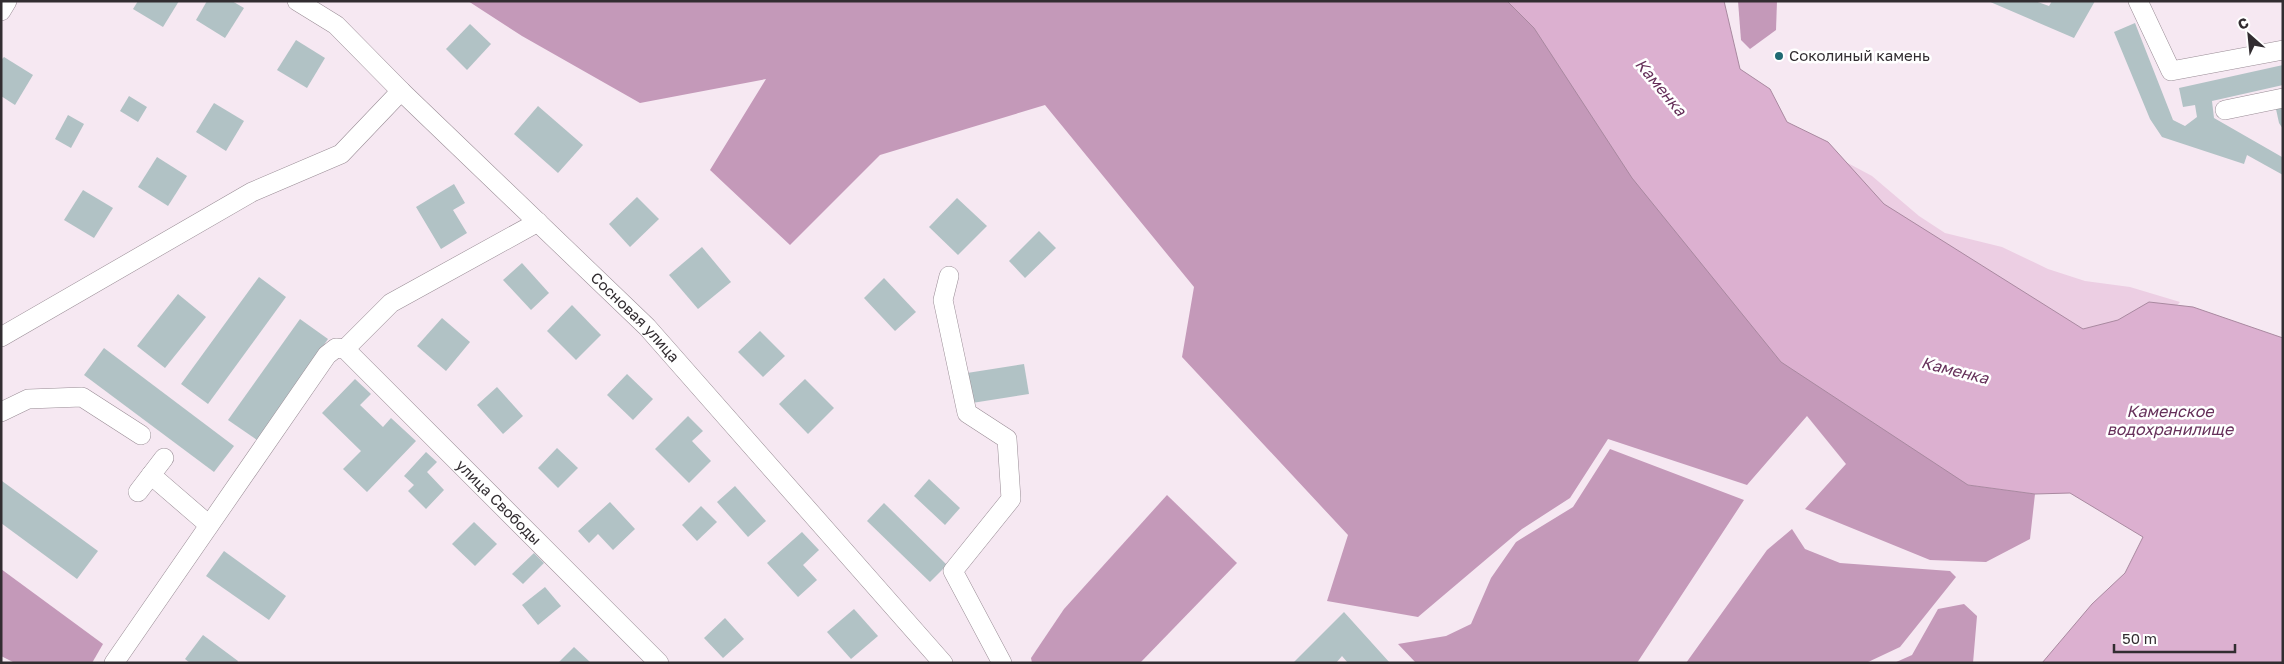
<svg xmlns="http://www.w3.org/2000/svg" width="2284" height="664" font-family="'Golos Text',sans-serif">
<rect width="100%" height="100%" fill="#f6e8f2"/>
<path fill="#eccee3" d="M1827 152 1872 176 1919 216 1945 233 2002 247 2048 269 2085 281 2130 287 2180 302 2172 311 2103 347 1893 221Z"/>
<g fill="#c499b9">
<path d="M468 1H1507L1534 28 1968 485 2035 494 2030 539 1986 562 1930 560 1805 509 1846 464 1807 416 1747 485 1608 439 1570 498 1522 529 1418 617 1327 601 1348 535 1182 357 1194 287 1045 105 880 155 790 245 710 170 766 79 640 103 522 36Z"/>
<path d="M1738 1H1777L1776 30 1750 49 1741 40Z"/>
<path d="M1610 449 1744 500 1637 663H1416L1398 644 1446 636 1471 624 1491 578 1516 542 1573 507Z"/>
<path d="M1167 495 1237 563 1140 663H1032L1031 658 1064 609Z"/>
<path d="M1792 529 1805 549 1840 563 1950 571 1956 577 1900 647 1866 663H1686L1767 550Z"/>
<path d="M1 569 103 644 92 663H15L1 656Z"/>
<path d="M1964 604 1977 616 1973 663H1894L1912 655 1938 609Z"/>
</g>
<path fill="#dcb0d0" stroke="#a989a0" d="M1507 1H1724L1740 69 1770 89 1787 122 1828 142 1884 204 2083 329 2118 320 2149 302 2193 307 2283 338V663H2042L2092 604 2125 573 2143 537 2070 493 2035 494 1968 485 1781 362 1632 178 1534 28Z"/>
<g fill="#b1c2c5">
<path d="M138 1H179L163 27 133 9Z"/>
<path d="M207 1H232L244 8 225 38 196 20Z"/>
<path d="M1988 1H2035L2049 6 2052 1H2095L2074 38Z"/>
<path d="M2135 23 2173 120 2185 126 2197 117 2195 105 2183 107 2179 88 2283 65V85L2212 101 2214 118 2282 157 2283 155V175L2247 155 2244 164 2162 137 2150 119 2114 32Z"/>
<path d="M470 24 491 44 467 70 446 49Z"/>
<path d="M296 40 325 58 307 88 277 70Z"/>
<path d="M4 57 33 75 15 105 1 96V60Z"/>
<path d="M129 96 147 107 138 122 120 111Z"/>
<path d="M214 103 244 121 226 151 196 132Z"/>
<path d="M538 106 583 145 558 173 514 134Z"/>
<path d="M2283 107V129L2279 123 2276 109Z"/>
<path d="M68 115 84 124 71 148 55 139Z"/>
<path d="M157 157 187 176 168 206 138 187Z"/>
<path d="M454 184 465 203 453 210 467 233 441 249 416 207Z"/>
<path d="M83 190 113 208 94 238 64 220Z"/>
<path d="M637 197 659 219 630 247 609 224Z"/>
<path d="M957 198 987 226 958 255 929 227Z"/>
<path d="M1039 231 1056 248 1025 278 1009 261Z"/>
<path d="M702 247 731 282 698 309 669 275Z"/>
<path d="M522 263 549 293 531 310 503 280Z"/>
<path d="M259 277 286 297 208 404 181 384Z"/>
<path d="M884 278 916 312 895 331 864 298Z"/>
<path d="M178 294 206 317 165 368 137 346Z"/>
<path d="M572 305 601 335 576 360 547 331Z"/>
<path d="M442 318 470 342 446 371 417 346Z"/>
<path d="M300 319 328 339 257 440 228 420Z"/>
<path d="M760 331 785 356 763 377 738 352Z"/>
<path d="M104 348 234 446 214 472 84 375Z"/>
<path d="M1024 364 1029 394 972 403 967 373Z"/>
<path d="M627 374 653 399 633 420 607 395Z"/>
<path d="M355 379 371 394 360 405 383 427 391 418 416 441 367 492 343 469 361 451 322 413Z"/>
<path d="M805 379 834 408 808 434 779 404Z"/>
<path d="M497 387 523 416 503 434 477 405Z"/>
<path d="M688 416 703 431 692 441 711 461 689 483 655 449Z"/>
<path d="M557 448 578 468 558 488 538 468Z"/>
<path d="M426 452 437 462 427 472 444 490 426 509 408 491 414 485 404 476Z"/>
<path d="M929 479 960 508 945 525 914 496Z"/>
<path d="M2 481 98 551 77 579 1 523Z"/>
<path d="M735 486 766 521 748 537 717 502Z"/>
<path d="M610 502 635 529 613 550 598 534 589 543 578 531Z"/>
<path d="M884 503 947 565 930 582 867 521Z"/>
<path d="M701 506 717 522 697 541 682 525Z"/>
<path d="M474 522 497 544 475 566 452 544Z"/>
<path d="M802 532 819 550 803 565 817 580 798 597 767 563Z"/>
<path d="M224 551 286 596 269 620 206 576Z"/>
<path d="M534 553 544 563 523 584 512 574Z"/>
<path d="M545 587 561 606 538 625 522 605Z"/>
<path d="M854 609 878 636 851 659 827 632Z"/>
<path d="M1344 612 1390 663H1348L1342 656 1336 663H1293Z"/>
<path d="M725 618 744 639 723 658 704 638Z"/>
<path d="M203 635 238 661 237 663H190L185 659Z"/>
<path d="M574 647 591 663H558Z"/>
</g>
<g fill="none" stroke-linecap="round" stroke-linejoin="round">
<defs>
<g id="minor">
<path id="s1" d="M297 1 336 25 401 91 647 327 943 663"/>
<path d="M2138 1 2171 71 2283 50"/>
<path d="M1 11 7 1"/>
<path d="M2225 110 2283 98"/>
<path d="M949 276 943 300 967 413 1007 439 1011 499 953 571 1002 663"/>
<path d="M1 337 252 192 341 154 401 91"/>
<path d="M345 349 391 303 538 222"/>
<path d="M1 412 28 399 82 397 141 435"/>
<path d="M151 475 209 525"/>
<path d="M138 492 164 458"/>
<path id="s2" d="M114 663 327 355 336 348 345 349 659 663"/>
</g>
</defs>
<use href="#minor" stroke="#998c95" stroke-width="20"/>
<use href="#minor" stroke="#fff" stroke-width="19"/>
</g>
<circle fill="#206a73" stroke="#fff" stroke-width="2" cx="1779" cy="56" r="5"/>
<g text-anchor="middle" stroke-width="5" stroke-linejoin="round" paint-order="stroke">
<g font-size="15" fill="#322d31" stroke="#fff" text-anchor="start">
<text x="1789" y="61">Соколиный камень</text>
</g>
<g font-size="15" fill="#322d31" stroke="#fff">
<text dy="5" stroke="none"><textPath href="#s1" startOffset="464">Сосновая улица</textPath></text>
<text dy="5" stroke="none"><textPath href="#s2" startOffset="612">улица Свободы</textPath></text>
</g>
<g font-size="16" font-style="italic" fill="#66305a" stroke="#fff">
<text transform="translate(1661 87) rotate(50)" y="6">Каменка</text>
<text transform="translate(1955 370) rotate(14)" y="6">Каменка</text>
<text x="2170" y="417">Каменское<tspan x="2170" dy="18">водохранилище</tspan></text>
</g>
</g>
<rect width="2284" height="664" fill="none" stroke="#322d31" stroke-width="5"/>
<g transform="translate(2249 35) rotate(333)" stroke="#ffffff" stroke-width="4" paint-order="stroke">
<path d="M0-4L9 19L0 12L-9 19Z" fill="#322d31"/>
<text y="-8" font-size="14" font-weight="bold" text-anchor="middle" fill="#322d31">С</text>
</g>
<path d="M2114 644v8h121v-8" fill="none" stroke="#322d31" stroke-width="2.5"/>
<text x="2122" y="644" font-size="15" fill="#322d31" stroke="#ffffff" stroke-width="4" paint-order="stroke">50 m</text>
</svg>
